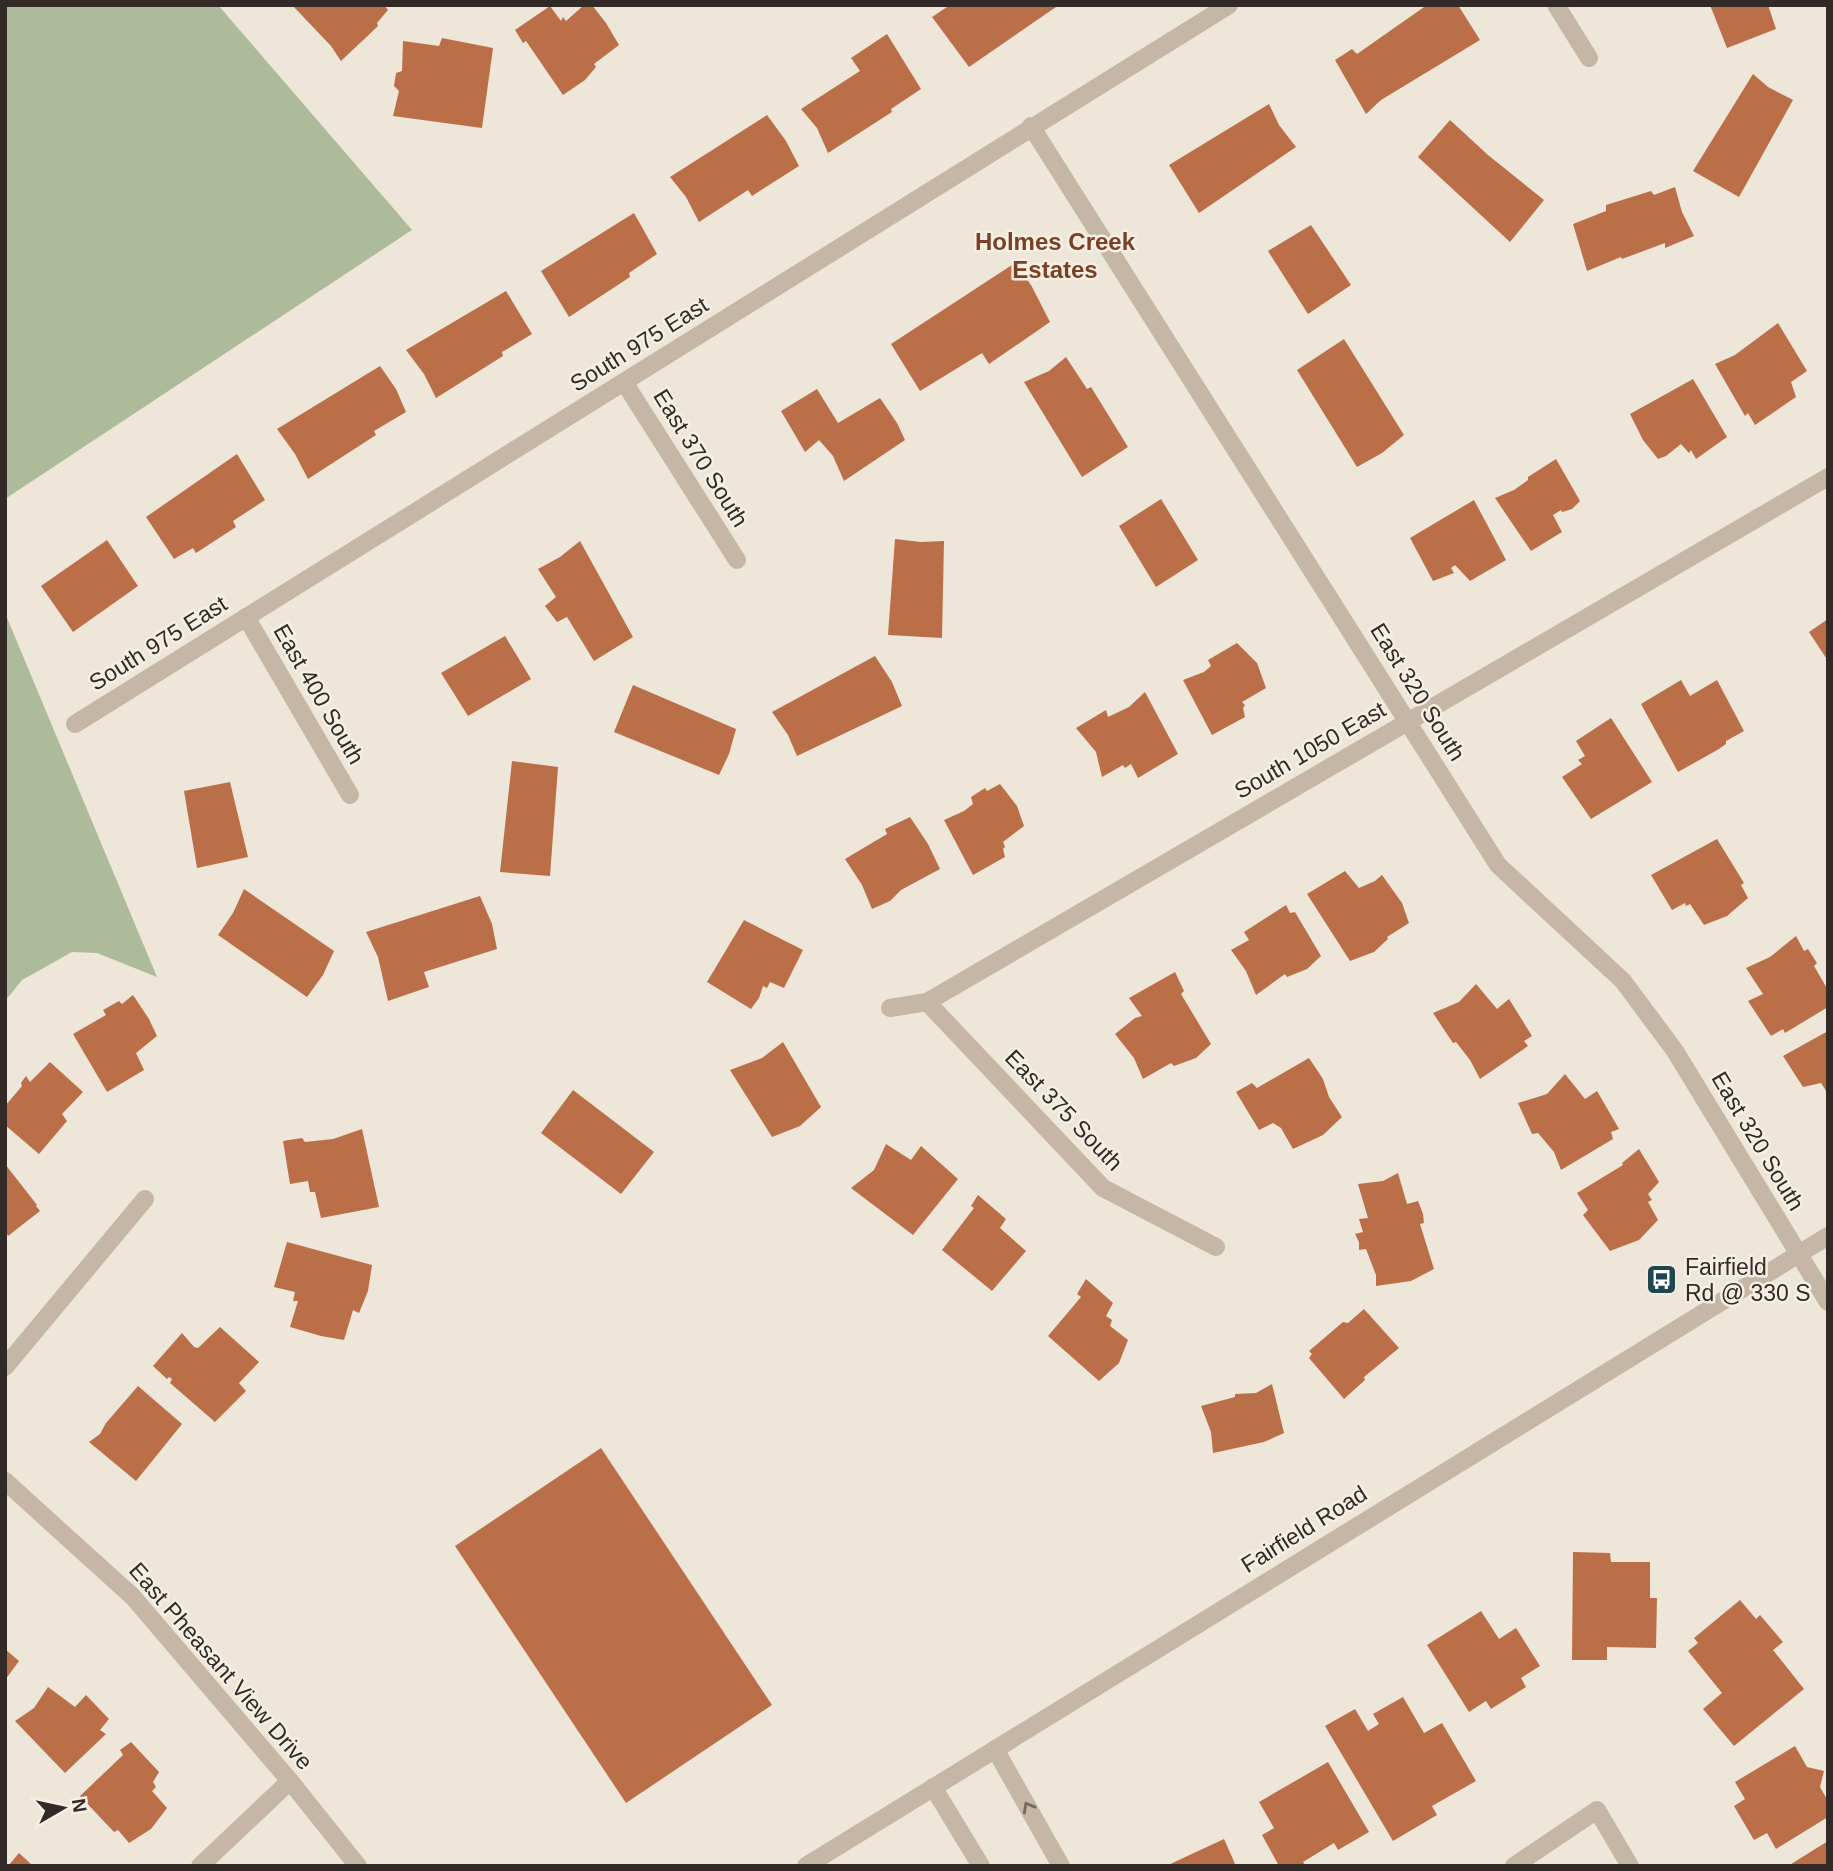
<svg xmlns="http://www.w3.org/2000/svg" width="1833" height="1871" font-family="Helvetica,sans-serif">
<rect width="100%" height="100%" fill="#eee6d8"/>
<g fill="#adbb9a">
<path d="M5 5H218L412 230 5 499Z"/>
<path d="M5 613 157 977 97 953 72 952 22 980 5 1001Z"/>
</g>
<g fill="#bb6f49">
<path d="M292 5H384L388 10 377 23 378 26 341 61 331 46Z"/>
<path d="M584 5H592L606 23 619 45 594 64 596 67 585 80 563 95 526 41 523 43 515 30 550 6 561 21 563 17 566 21Z"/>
<path d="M950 5H1059L969 67 932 17Z"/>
<path d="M1427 5H1458L1480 40 1381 100 1366 114 1335 60 1352 49 1357 54Z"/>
<path d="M1710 5H1768L1776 29 1727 48Z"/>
<path d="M887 34 921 89 891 109 892 112 828 153 817 128 801 109 860 71 851 58Z"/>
<path d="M442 38 493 48 482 128 393 116 399 91 394 86 396 73 402 71 403 41 439 46Z"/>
<path d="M1753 74 1768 87 1793 100 1739 197 1693 171Z"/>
<path d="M1269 104 1279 125 1296 147 1199 213 1169 165Z"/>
<path d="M767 115 786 141 799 166 752 196 748 190 699 222 686 197 670 177Z"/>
<path d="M1450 120 1488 155 1544 200 1510 242 1418 157Z"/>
<path d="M1675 187 1682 212 1694 236 1665 248V243L1622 259 1621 257 1587 271 1573 224 1606 211V205L1651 191 1654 195Z"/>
<path d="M634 213 657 254 629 273 630 277 569 317 541 271Z"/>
<path d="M1311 225 1351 285 1308 314 1268 251Z"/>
<path d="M1015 263 1031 285 1050 322 989 364 982 353 920 391 891 344Z"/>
<path d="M506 291 532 334 502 352 503 356 436 398 424 374 406 350Z"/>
<path d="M1778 323 1807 371 1791 382 1796 397 1755 425 1748 413 1745 416 1715 364 1735 355Z"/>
<path d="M1344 339 1404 435 1382 453 1357 467 1297 370Z"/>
<path d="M1066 357 1087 389 1091 387 1128 447 1082 477 1024 382 1049 371Z"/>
<path d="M380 366 396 389 406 412 374 431 376 435 308 479 295 454 277 429Z"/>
<path d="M1693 379 1727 437 1696 459 1691 450 1689 453 1681 444 1666 456 1658 459 1643 440 1630 414Z"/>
<path d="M817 389 838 423 880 398 897 423 905 440 844 481 833 456 819 440 805 452 781 411Z"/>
<path d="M237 454 265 500 233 521 236 527 196 553 193 548 174 559 146 517Z"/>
<path d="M1556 459 1580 501 1572 509 1562 512 1561 510 1553 515 1562 532 1531 551 1495 498 1514 490 1528 480V477Z"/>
<path d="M1161 499 1198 560 1156 587 1119 526Z"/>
<path d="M1474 500 1506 560 1470 581 1455 565 1451 568 1454 573 1433 581 1410 538Z"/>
<path d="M895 539 921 542 944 541 942 638 888 635Z"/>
<path d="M107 540 138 586 73 632 41 586Z"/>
<path d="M580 541 633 637 594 661 567 617 557 622 545 606 556 597 538 569 560 557Z"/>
<path d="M1828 619V661L1809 632Z"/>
<path d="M505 636 531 679 468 716 441 673Z"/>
<path d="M1237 643 1257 663 1266 688 1242 702 1245 705 1243 708 1245 717 1212 735 1183 680 1204 672 1211 666 1208 660Z"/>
<path d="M875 656 892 682 902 706 797 756 788 735 772 712Z"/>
<path d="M1681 680 1690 696 1717 680 1744 731 1726 741V744L1719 749 1678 772 1641 704Z"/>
<path d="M633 685 736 729 729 754 719 775 614 732Z"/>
<path d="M1145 692 1178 754 1138 778 1131 764 1125 768 1123 765 1102 777 1096 752 1076 728 1106 710 1108 717 1129 707Z"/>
<path d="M1611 718 1652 782 1591 819 1562 777 1582 764 1578 760 1585 756 1576 741Z"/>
<path d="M512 761 558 767 550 876 500 872Z"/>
<path d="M230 782 248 857 197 868 184 791Z"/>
<path d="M1000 784 1017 806 1024 826 1003 842 1005 847 1003 849 1005 857 973 875 944 820 964 811 973 804 971 797 985 788 987 791Z"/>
<path d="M910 817 928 844 940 869 901 890 890 901 872 909 862 885 845 859 887 834 885 829Z"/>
<path d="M1717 839 1744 883 1741 885 1748 898 1727 916 1704 925 1690 904 1686 906 1685 903 1672 910 1651 875Z"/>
<path d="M1345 871 1359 888 1375 881 1382 875 1402 903 1409 923 1387 937 1388 939 1374 952 1350 961 1307 894Z"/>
<path d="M244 889 334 951 323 975 307 997 218 935 233 913Z"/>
<path d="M480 896 492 924 497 949 424 972 429 987 388 1001 378 957 366 932Z"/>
<path d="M1286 905 1290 913 1295 912 1321 956 1307 969 1287 977 1285 974 1256 995 1246 971 1231 950 1249 940 1244 932Z"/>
<path d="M744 920 803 950 784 988 770 982 767 988 763 986 759 998 751 1009 707 982Z"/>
<path d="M1796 936 1804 951 1808 949 1817 963 1814 966 1828 990V1007L1785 1033 1783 1029 1771 1036 1748 1001 1763 994 1746 968 1770 957Z"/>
<path d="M1175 972 1184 991 1181 994 1211 1044 1196 1058 1174 1066 1171 1063 1143 1079 1134 1058 1115 1034 1135 1018 1142 1016 1129 998Z"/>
<path d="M1476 984 1497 1009 1509 999 1532 1036 1524 1041 1528 1046 1480 1079 1470 1060 1456 1042 1453 1043 1433 1013 1459 1002Z"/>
<path d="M133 995 149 1019 157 1036 136 1053 144 1070 107 1092 73 1034 106 1015 103 1010 119 1001 122 1004Z"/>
<path d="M1828 1031V1094L1821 1083 1803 1087 1783 1056Z"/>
<path d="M783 1042 821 1107 800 1126 772 1137 730 1070 762 1058Z"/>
<path d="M1309 1058 1323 1079 1329 1097 1342 1117 1323 1135 1293 1149 1281 1128 1273 1123 1259 1130 1236 1092 1252 1083 1257 1088Z"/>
<path d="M50 1062 83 1092 62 1114 67 1121 39 1154 5 1125V1106L22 1086 21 1083 26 1076 30 1082Z"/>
<path d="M1565 1074 1585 1099 1597 1091 1619 1129 1611 1132 1613 1139 1561 1170 1554 1152 1538 1133 1532 1134 1518 1103 1547 1094Z"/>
<path d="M573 1090 654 1152 621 1194 541 1133Z"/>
<path d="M362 1129 379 1207 321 1218 315 1192H310L308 1181 290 1184 283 1141 302 1138 305 1142 333 1139Z"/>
<path d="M886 1144 911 1160 921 1146 958 1179 913 1235 851 1188 874 1170Z"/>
<path d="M1639 1149 1659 1182 1648 1194 1652 1200 1648 1202 1658 1220 1639 1240 1610 1251 1583 1215 1588 1210 1577 1193 1623 1165 1622 1163Z"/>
<path d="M5 1164 37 1205 36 1206 40 1211 8 1236 5 1230Z"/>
<path d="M1398 1173 1407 1204 1418 1201 1423 1214 1424 1223 1420 1224 1434 1269 1411 1281 1376 1286V1275L1366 1249 1359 1250V1242L1355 1234 1363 1232 1359 1219 1368 1218 1358 1184 1383 1181Z"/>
<path d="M978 1195 1006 1219 1000 1228 1026 1251 992 1291 942 1250 974 1208 971 1206Z"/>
<path d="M287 1242 372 1265 368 1291 359 1313 353 1310 344 1340 321 1336 290 1327 298 1301H293L295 1292 274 1287Z"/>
<path d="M1086 1279 1113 1303 1106 1316 1112 1320 1110 1326 1128 1340 1119 1363 1099 1381 1048 1336 1081 1297 1077 1294Z"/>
<path d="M1364 1309 1399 1348 1364 1377 1365 1380 1344 1399 1309 1358 1312 1354 1309 1351 1343 1322 1348 1323Z"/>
<path d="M220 1327 259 1362 239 1383 246 1391 215 1422 170 1383 172 1379 169 1377 167 1379 153 1366 182 1333 194 1347 198 1348Z"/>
<path d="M1272 1384 1284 1433 1264 1442 1213 1453 1211 1432 1201 1406 1235 1397V1394L1256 1393Z"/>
<path d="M138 1386 182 1424 136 1481 89 1442 100 1434 106 1423Z"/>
<path d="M601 1448 772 1705 626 1803 455 1546Z"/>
<path d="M1573 1552 1610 1553 1611 1562H1650V1598H1657L1656 1648 1607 1647V1660H1572Z"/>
<path d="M1740 1600 1756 1619 1760 1615 1783 1642 1773 1650 1804 1689 1734 1746 1703 1709 1722 1693 1688 1651 1698 1643 1694 1638Z"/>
<path d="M1481 1611 1499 1639 1516 1628 1540 1666 1521 1678 1526 1687 1491 1709 1486 1701 1469 1712 1427 1645Z"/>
<path d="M5 1649 19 1661 5 1680Z"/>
<path d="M48 1687 75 1707 86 1695 109 1719 100 1730 106 1734 65 1773 15 1721 34 1708Z"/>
<path d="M1403 1697 1424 1733 1442 1723 1476 1781 1432 1806 1437 1815 1393 1841 1325 1726 1355 1709 1368 1731 1379 1724 1373 1714Z"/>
<path d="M131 1742 159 1772 153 1782 156 1787 152 1791 167 1808 151 1829 129 1843 118 1830 114 1832 80 1796 123 1755 120 1750Z"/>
<path d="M1795 1746 1807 1767 1824 1771 1820 1787 1828 1801V1817L1776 1849 1767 1833 1754 1840 1734 1806 1745 1799 1735 1782Z"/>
<path d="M1328 1762 1369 1832 1338 1850 1334 1843 1303 1862 1306 1866H1279L1262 1835 1274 1828 1259 1802Z"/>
<path d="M1224 1839 1236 1866H1166Z"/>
<path d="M1828 1841V1866H1788Z"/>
<path d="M19 1853 33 1866H8Z"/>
</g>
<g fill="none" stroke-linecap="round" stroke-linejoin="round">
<g stroke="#c5b6a5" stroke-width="18">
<path d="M1556 5 1589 58"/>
<path d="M1031 126 1498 865 1623 981 1675 1051 1828 1302"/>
<path d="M624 382 737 560"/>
<path d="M246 617 350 795"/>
<path d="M75 724 1229 5"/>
<path d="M927 1002 1103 1188 1216 1247"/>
<path d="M890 1008 927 1002 1828 477"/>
<path d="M5 1367 145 1199"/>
<path d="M5 1481 133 1597 290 1781 358 1866"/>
<path d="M995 1749 1061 1866"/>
<path d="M933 1787 981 1866"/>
<path d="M200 1866 290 1781"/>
<path d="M1514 1866 1597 1810 1630 1866"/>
</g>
<path stroke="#c5b6a5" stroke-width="18" d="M806 1866 1828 1236"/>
</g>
<defs><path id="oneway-chevron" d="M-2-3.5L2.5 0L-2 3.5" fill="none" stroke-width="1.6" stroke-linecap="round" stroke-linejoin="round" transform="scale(1.75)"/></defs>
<use stroke="#74695f" href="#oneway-chevron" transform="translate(1028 1807) rotate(-119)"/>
<defs>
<symbol id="bus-square" viewBox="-11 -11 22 22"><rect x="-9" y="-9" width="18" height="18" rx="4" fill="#1f474f" stroke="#f6efe3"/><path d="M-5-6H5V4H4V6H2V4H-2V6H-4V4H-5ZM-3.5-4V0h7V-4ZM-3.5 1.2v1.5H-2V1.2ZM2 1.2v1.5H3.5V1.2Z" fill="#fff"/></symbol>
</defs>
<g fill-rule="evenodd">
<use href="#bus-square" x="1644" y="1262" width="35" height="35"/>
</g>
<g text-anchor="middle" stroke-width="5" stroke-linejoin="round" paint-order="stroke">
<g font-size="23" fill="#312a26" stroke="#f6efe3">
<text transform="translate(639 344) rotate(-32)" y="8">South 975 East</text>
<text transform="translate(701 458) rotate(58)" y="8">East 370 South</text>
<text transform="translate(158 643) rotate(-32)" y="8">South 975 East</text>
<text transform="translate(1418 692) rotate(58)" y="8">East 320 South</text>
<text transform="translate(319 694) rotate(60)" y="8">East 400 South</text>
<text transform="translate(1310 750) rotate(-30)" y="8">South 1050 East</text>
<text transform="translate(1064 1110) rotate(46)" y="8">East 375 South</text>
<text transform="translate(1758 1141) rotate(59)" y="8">East 320 South</text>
<text transform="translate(1304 1529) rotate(-32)" y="8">Fairfield Road</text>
<text transform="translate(221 1666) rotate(49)" y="8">East Pheasant View Drive</text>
</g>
<g font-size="23" fill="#312a26" stroke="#f6efe3" text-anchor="start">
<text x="1685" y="1275">Fairfield<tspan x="1685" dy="26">Rd @ 330 S</tspan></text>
</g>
<g font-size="24" font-weight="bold" fill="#794126" stroke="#f6efe3">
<text x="1055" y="250">Holmes Creek<tspan x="1055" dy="28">Estates</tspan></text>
</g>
</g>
<rect width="1833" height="1871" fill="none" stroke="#312a26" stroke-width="14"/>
<g transform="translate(63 1808) rotate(81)" stroke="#f6efe3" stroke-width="5" paint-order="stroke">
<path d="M0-5L12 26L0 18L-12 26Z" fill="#312a26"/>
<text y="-10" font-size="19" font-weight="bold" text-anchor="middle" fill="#312a26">N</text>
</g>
</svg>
